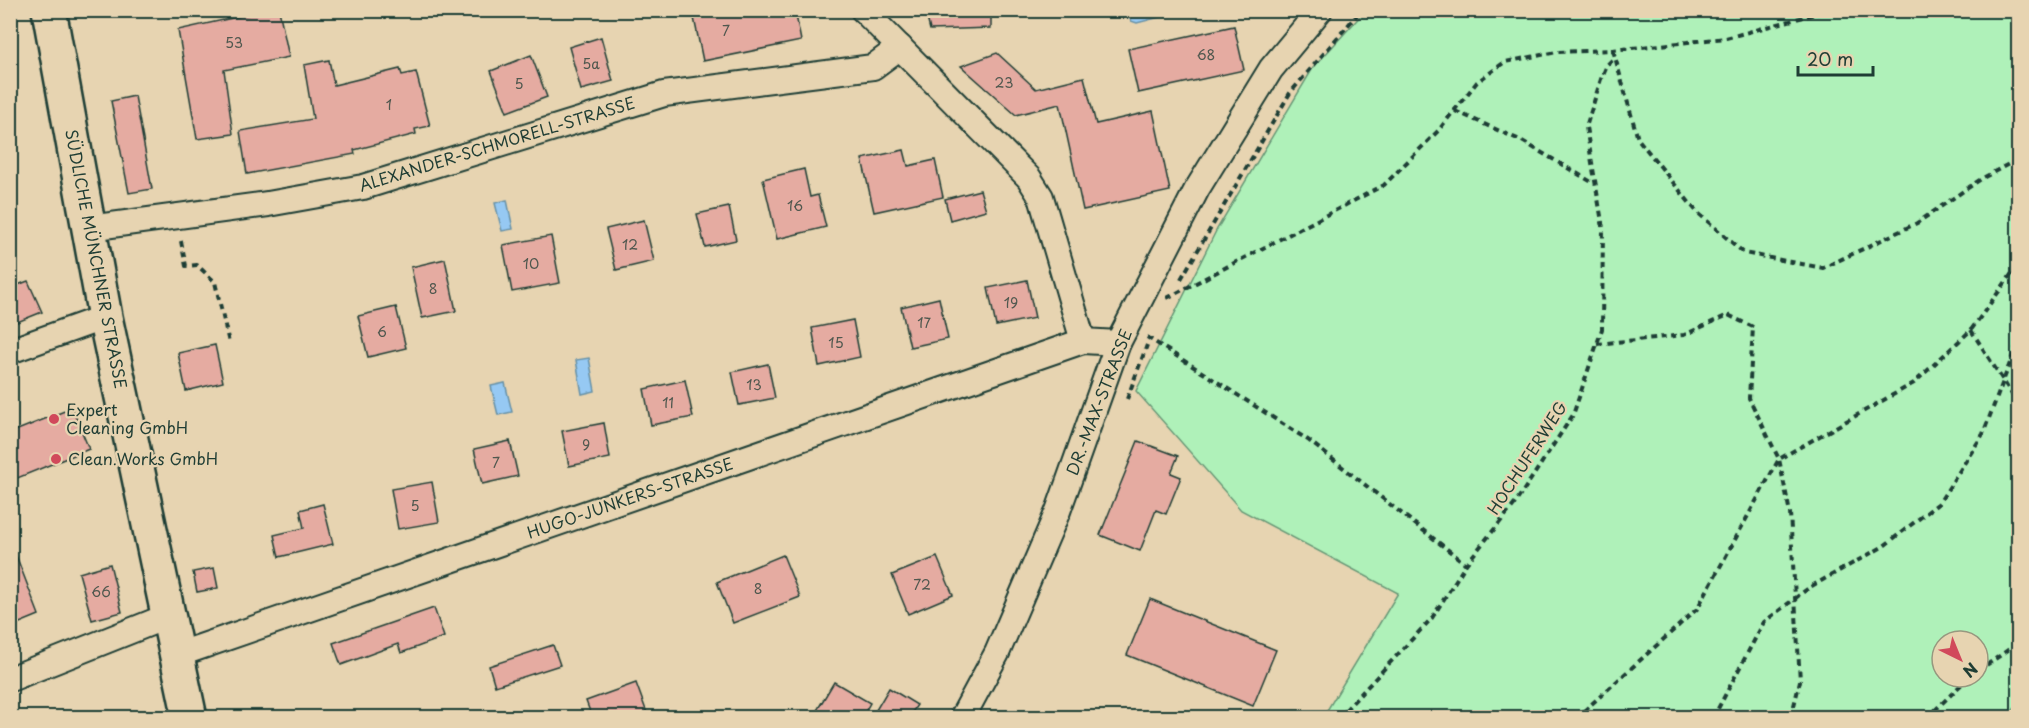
<svg xmlns="http://www.w3.org/2000/svg" width="2029" height="728" font-family="'Playpen Sans',sans-serif">
<rect width="100%" height="100%" fill="#e7d4b1"/>
<filter id="ink" filterUnits="userSpaceOnUse"><feTurbulence type="fractalNoise" baseFrequency=".0167" numOctaves="2"/><feDisplacementMap in="SourceGraphic" scale="12" xChannelSelector="R" yChannelSelector="G"/><feConvolveMatrix kernelMatrix="1 2 1 2 8 2 1 2 1" color-interpolation-filters="sRGB"/></filter>
<g filter="url(#ink)">
<path fill="#aff1b9" stroke="#679776" stroke-width="1.5" fill-rule="evenodd" d="M1365 11H2018V705L2006 717H1323L1398 593 1241 510 1136 391 1217 229 1313 68ZM1942 641H1978V677H1942Z"/>
<g fill="#96c9f3" stroke="#6691a7" stroke-width="1.5">
<path d="M1159 11 1160 17 1137 23 1131 21 1129 17 1133 11Z"/>
<path d="M507 200 513 229 502 231 495 203Z"/>
<path d="M589 358 595 391 582 394 576 360Z"/>
<path d="M505 383 512 412 498 415 491 386Z"/>
</g>
<g fill="#e5aba1" stroke="#1f3d34" stroke-width="1.5">
<path d="M269 10H279L289 57 224 70 233 134 197 139 178 30Z"/>
<path d="M708 10H795L801 41 703 61 693 13Z"/>
<path d="M925 10H991V28L930 30Z"/>
<path d="M1234 26 1244 70 1138 93 1128 49Z"/>
<path d="M601 37 613 81 581 90 569 47Z"/>
<path d="M997 53 1036 89 1084 77 1096 124 1153 111 1170 191 1083 210 1060 104 1016 115 961 66Z"/>
<path d="M531 55 547 97 507 112 491 71Z"/>
<path d="M329 60 334 85 400 69 402 75 416 72 430 126 415 129 416 134 354 150 355 154 247 174 240 131 313 119 304 65Z"/>
<path d="M135 96 152 189 129 193 111 101Z"/>
<path d="M904 150 908 166 935 160 943 197 874 212 862 159Z"/>
<path d="M804 169 810 197 818 195 826 227 777 239 763 179Z"/>
<path d="M980 190 986 210 950 220 945 199Z"/>
<path d="M729 207 736 240 705 247 697 214Z"/>
<path d="M644 220 654 261 616 270 606 229Z"/>
<path d="M551 236 560 283 512 292 503 245Z"/>
<path d="M445 259 456 311 422 318 411 267Z"/>
<path d="M1027 280 1035 318 996 326 988 288Z"/>
<path d="M28 281 42 312 10 325V288Z"/>
<path d="M939 298 948 339 910 347 901 307Z"/>
<path d="M396 307 406 348 368 357 358 316Z"/>
<path d="M853 320 860 357 819 366 812 328Z"/>
<path d="M215 345 223 382 186 391 178 353Z"/>
<path d="M768 364 775 398 739 405 732 372Z"/>
<path d="M685 380 693 417 651 425 644 389Z"/>
<path d="M72 408 89 449 10 481V433Z"/>
<path d="M604 423 610 458 569 466 562 431Z"/>
<path d="M510 441 518 476 482 484 474 449Z"/>
<path d="M1138 441 1178 456 1171 473 1181 477 1166 514 1156 510 1140 551 1100 535Z"/>
<path d="M432 482 439 522 398 529 391 489Z"/>
<path d="M323 504 333 544 279 557 274 535 304 528 300 510Z"/>
<path d="M12 545 39 615 10 627V546Z"/>
<path d="M783 555 800 597 733 623 717 582Z"/>
<path d="M937 557 953 595 908 614 892 575Z"/>
<path d="M110 564 122 612 92 620 79 573Z"/>
<path d="M214 568 218 588 197 592 193 572Z"/>
<path d="M1150 599 1276 650 1253 706 1127 655Z"/>
<path d="M434 608 444 637 401 653 398 644 341 665 333 643Z"/>
<path d="M553 645 560 665 495 686 489 666Z"/>
<path d="M834 682 870 703 862 717H813Z"/>
<path d="M636 683 647 713 634 717H592L586 701Z"/>
<path d="M889 688 917 705 909 717H889L876 710Z"/>
</g>
<g fill="none" stroke-linecap="round" stroke-linejoin="round">
<defs>
<g id="minor">
<path d="M863 10 1029 178 1041 197 1083 341 1118 343"/>
<path d="M89 228 268 204 363 187 664 94 873 67 900 47"/>
<path d="M10 351 105 317"/>
<path d="M177 655 1083 341"/>
<path d="M10 679 168 616"/>
<path d="M962 718 997 653 1058 511 1118 343 1197 189 1271 69 1320 10"/>
</g>
<path id="secondary" d="M49 10 105 317 190 718"/>
</defs>
<use href="#minor" stroke="#1f3d34" stroke-width="28"/>
<use href="#secondary" stroke="#1f3d34" stroke-width="38"/>
<g stroke="#1f3d34" stroke-width="4" stroke-dasharray="6 4.5" stroke-linecap="butt">
<path d="M1613 50 1638 139 1697 212 1744 253 1823 268 1917 223 1981 179 2018 159"/>
<path d="M1455 111 1522 141 1595 184"/>
<path d="M181 241 186 266 197 265 215 282 229 343"/>
<path d="M1181 279 1290 93 1361 10"/>
<path d="M1167 298 1384 185 1438 131 1477 82 1505 62 1557 52 1613 50 1726 38 1830 10"/>
<path d="M1971 330 2018 404"/>
<path d="M1147 337 1308 440 1466 564"/>
<path d="M1597 344 1684 335 1728 315 1753 327 1749 398 1779 459 1790 513 1800 681 1791 718"/>
<path d="M1127 399 1147 345"/>
<path d="M1978 671 2018 643"/>
<path d="M1338 718 1432 618 1466 564 1514 505 1573 415 1602 329 1603 228 1586 127 1601 79 1607 65 1614 58"/>
<path d="M1576 718 1697 609 1779 459 1914 383 1971 330 2018 265"/>
<path d="M1713 718 1764 622 1810 587 1884 546 1939 503 1983 434 2018 342"/>
<path d="M1927 718 1969 677"/>
</g>
<use href="#minor" stroke="#e7d4b1" stroke-width="24"/>
<use href="#secondary" stroke="#e7d4b1" stroke-width="33"/>
</g>
</g>
<g fill="#d1495b" stroke="#e7d4b1" stroke-width="2">
<circle cx="54" cy="419" r="6"/>
<circle cx="56" cy="459" r="6"/>
</g>
<g text-anchor="middle" stroke-width="4.5" stroke-linejoin="round" paint-order="stroke">
<g font-size="14" fill="#50584f">
<text x="726" y="36">7</text>
<text x="234" y="48">53</text>
<text x="1206" y="60">68</text>
<text x="591" y="69">5a</text>
<text x="1004" y="88">23</text>
<text x="519" y="89">5</text>
<text x="389" y="110">1</text>
<text x="795" y="211">16</text>
<text x="630" y="250">12</text>
<text x="531" y="269">10</text>
<text x="433" y="294">8</text>
<text x="1011" y="308">19</text>
<text x="924" y="328">17</text>
<text x="382" y="337">6</text>
<text x="836" y="348">15</text>
<text x="754" y="390">13</text>
<text x="668" y="408">11</text>
<text x="586" y="450">9</text>
<text x="496" y="468">7</text>
<text x="415" y="511">5</text>
<text x="922" y="590">72</text>
<text x="758" y="594">8</text>
<text x="101" y="597">66</text>
</g>
<g font-size="16" fill="#1f3d34" stroke="#e7d4b1">
<text transform="translate(497 144) rotate(-17)" y="6">ALEXANDER-SCHMORELL-STRASSE</text>
<text transform="translate(96 259) rotate(79)" y="6">SÜDLICHE MÜNCHNER STRASSE</text>
<text transform="translate(1099 402) rotate(-69)" y="6">DR.-MAX-STRASSE</text>
<text transform="translate(1527 458) rotate(-57)" y="6">HOCHUFERWEG</text>
<text transform="translate(630 498) rotate(-19)" y="6">HUGO-JUNKERS-STRASSE</text>
</g>
<g font-size="16" fill="#1f3d34" stroke="#e7d4b1" text-anchor="start">
<text x="66" y="416">Expert<tspan x="66" dy="18">Cleaning GmbH</tspan></text>
<text x="68" y="465">Clean.Works GmbH</text>
</g>
</g>
<rect width="2029" height="728" fill="none" stroke="#e7d4b1" stroke-width="36"/>
<rect x="18" y="18" width="1993" height="692" fill="none" stroke="#1f3d34" stroke-width="2" filter="url(#ink)"/>
<g transform="translate(1960 659) rotate(137)"><circle r="28" fill="#e7d4b1" stroke="#97987f" stroke-width="1.5"/>
<path d="M0-4.5L10 22L0 15L-10 22Z" fill="#d1495b"/>
<text y="-9" font-size="16" font-weight="bold" text-anchor="middle" fill="#1f3d34">N</text>
</g>
<path d="M1798 66v9h75v-9" fill="none" stroke="#1f3d34" stroke-width="3"/>
<text x="1807" y="66" font-size="18" fill="#1f3d34" stroke="#e7d4b1" stroke-width="4.5" paint-order="stroke">20 m</text>
</svg>
